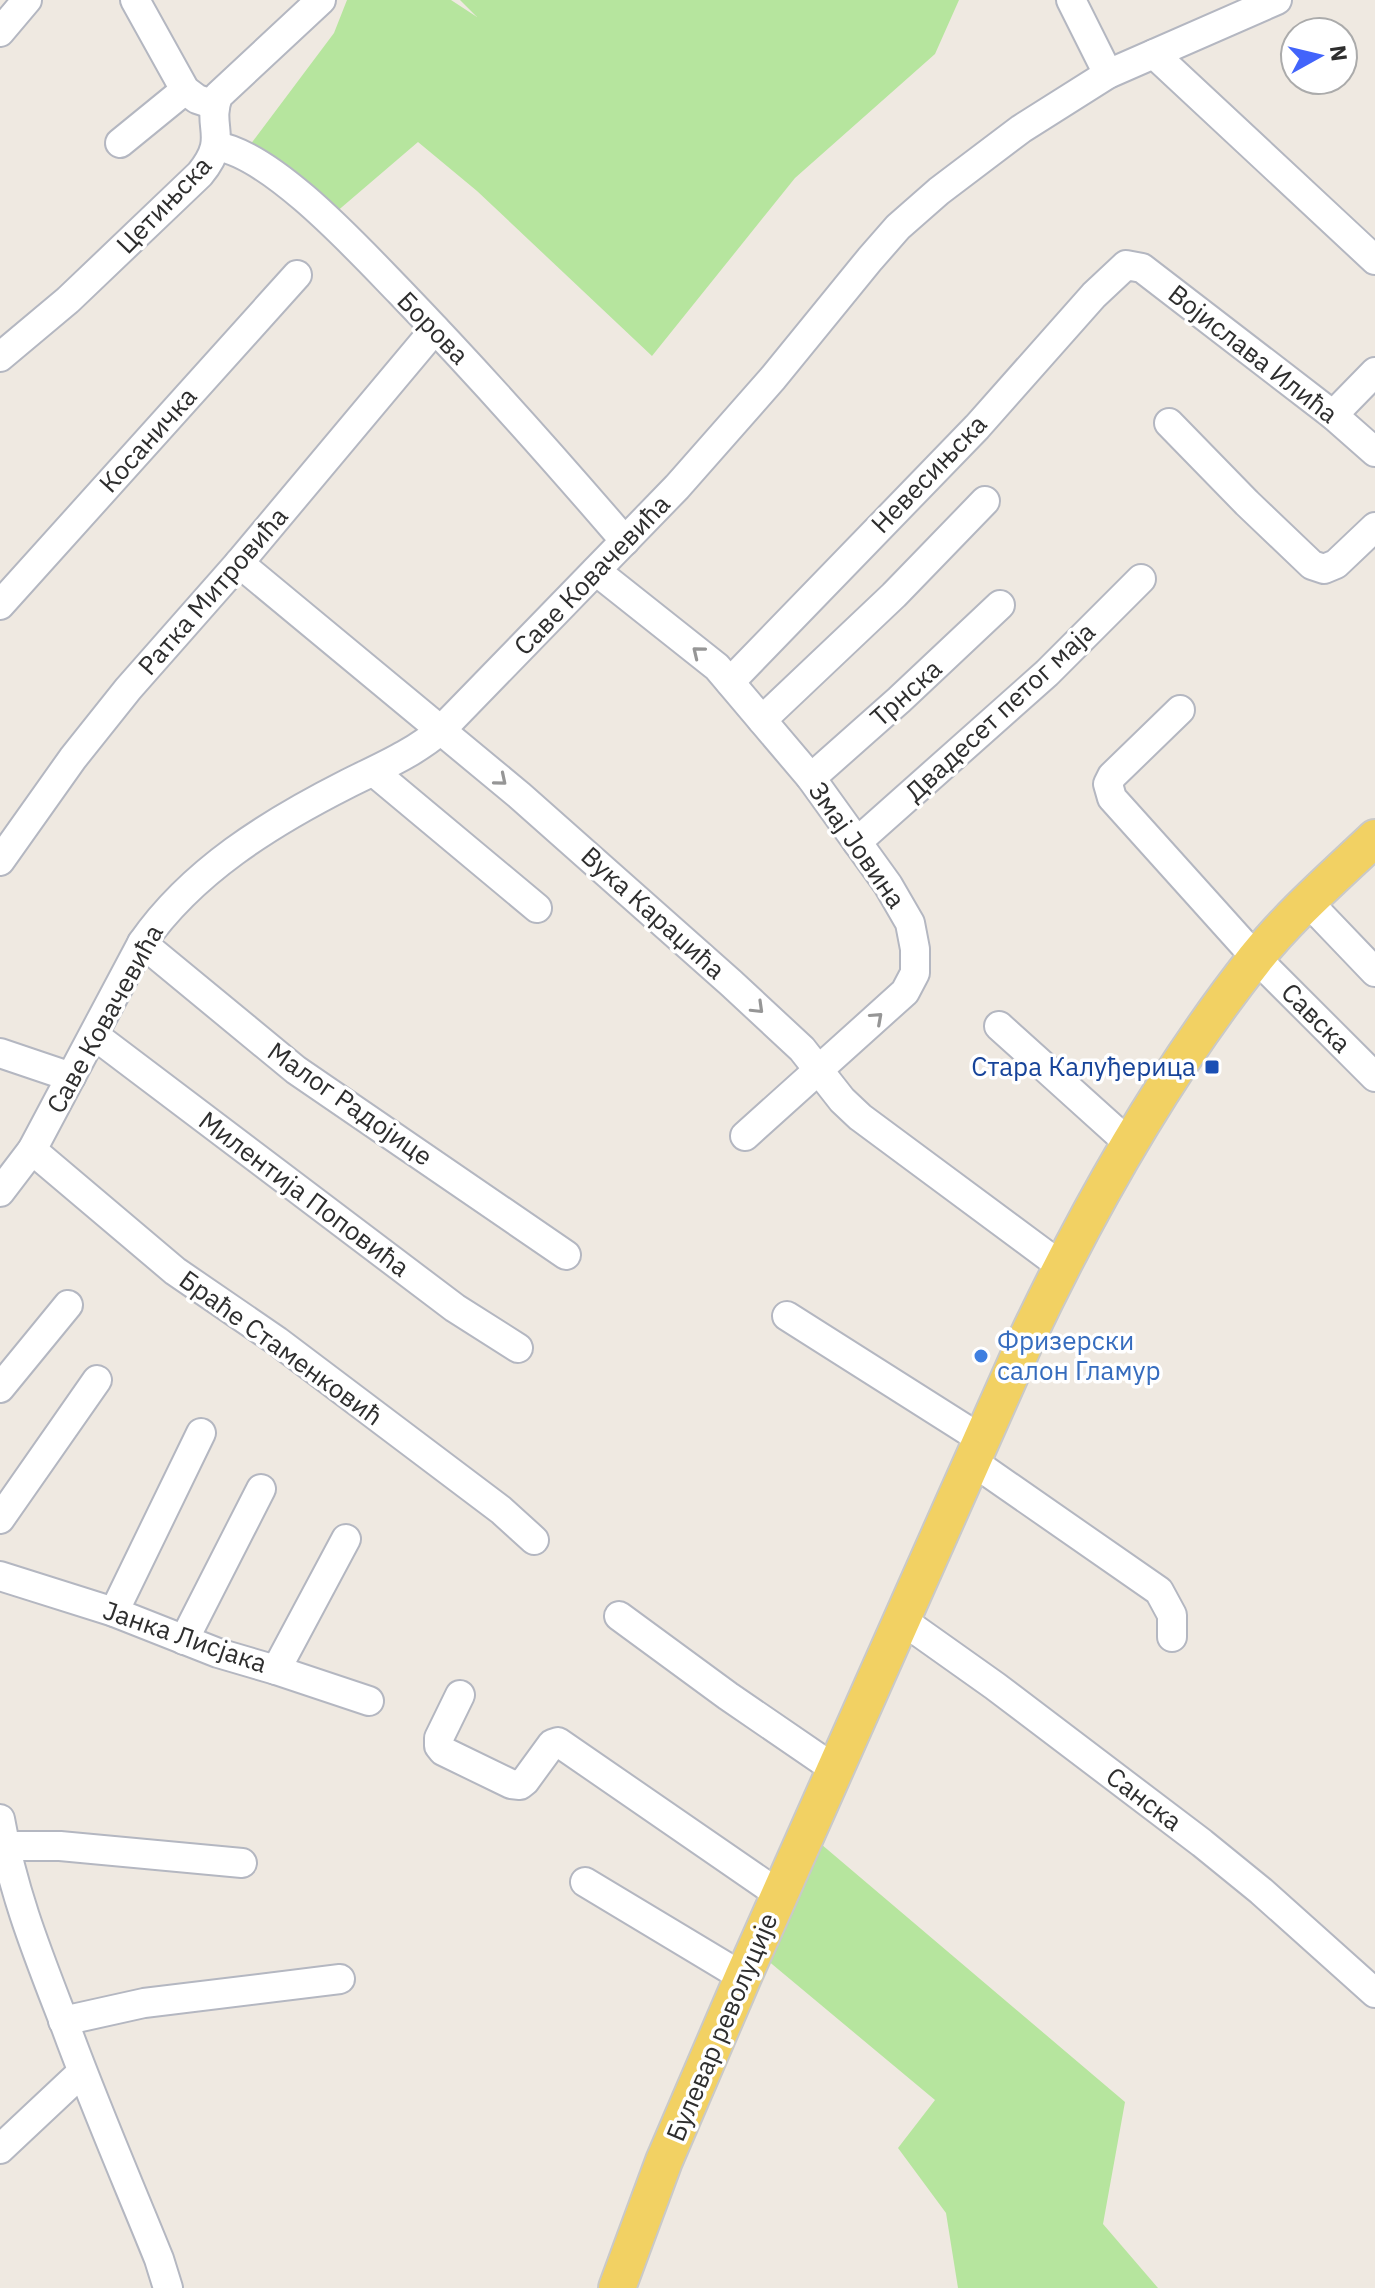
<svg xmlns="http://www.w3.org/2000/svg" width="1375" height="2288" font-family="'IBM Plex Sans',sans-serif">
<rect width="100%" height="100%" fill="#efe9e1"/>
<g fill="#b6e59e">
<path d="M347 0H451L477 17 460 0H959L935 54 795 178 652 356 477 191 418 142 328 219 244 153 334 33Z"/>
<path d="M808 1833 1125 2102 1103 2224 1158 2288H958L946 2213 898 2148 935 2100 755 1950Z"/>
</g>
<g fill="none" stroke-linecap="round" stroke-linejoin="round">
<defs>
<g id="minor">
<path d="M135 0 185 90 197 99 215 105"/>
<path d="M1071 0 1108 74"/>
<path d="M0 32 27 0"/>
<path d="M1154 54 1375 260"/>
<path d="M120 143 185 90"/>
<path d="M216 146C273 155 359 250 400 292 478 373 552 456 625 541"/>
<path d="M0 357 68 300 200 174C230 137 206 129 218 96L321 0"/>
<path d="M1333 415 1375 372"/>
<path d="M1169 423 1247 503 1312 565 1324 569 1336 564 1375 527"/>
<path d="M239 563 519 795 731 983 802 1049 842 1100 860 1117 1061 1266"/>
<path d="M596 571 717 667 811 778 888 885 910 923 915 949V973L905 992 745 1136"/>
<path d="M0 605 297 275"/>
<path d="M730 682 977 427 1094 295 1126 265 1142 268 1333 415 1375 452"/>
<path d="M1180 710 1112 776 1108 784 1112 798 1256 958 1375 1077"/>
<path d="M762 720 894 595 985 501"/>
<path d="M374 772 537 908"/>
<path d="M811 778 899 700 1000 605"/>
<path d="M857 842 1047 673 1141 579"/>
<path d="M0 861 73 758 128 689 239 563 435 329"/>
<path d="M1308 902 1375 972"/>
<path d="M142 943 296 1070 566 1255"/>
<path d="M999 1026 1131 1145"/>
<path d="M94 1035 455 1308 518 1348"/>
<path d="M0 1053 71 1077"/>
<path d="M32 1150 175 1271 277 1341 501 1510 534 1540"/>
<path d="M0 1192 32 1150 142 943C192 871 270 823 347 784 381 767 413 754 442 729L677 487 773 378 870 259 898 227 939 191 1021 129 1108 74 1277 0"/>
<path d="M787 1316 981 1439"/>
<path d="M0 1388 68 1305"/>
<path d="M972 1461 1159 1591 1172 1615V1637"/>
<path d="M0 1519 97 1380"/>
<path d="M0 1576 114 1612 218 1653 276 1670 346 1539"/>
<path d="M114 1612 201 1433"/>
<path d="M619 1616 728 1696 836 1770"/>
<path d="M902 1620 995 1686 1202 1843 1261 1891 1375 1993"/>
<path d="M184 1640 261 1489"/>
<path d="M276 1670 369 1701"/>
<path d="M460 1695 439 1738V1746L443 1751 511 1784 520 1785 525 1781 552 1744 558 1742 780 1895"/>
<path d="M0 1819C13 1893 37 1952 64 2022 93 2102 127 2180 159 2259L168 2288"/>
<path d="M5 1846H60L242 1863"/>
<path d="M585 1882 743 1977"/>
<path d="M63 2021 144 2003 340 1979"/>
<path d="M0 2149 81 2073"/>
</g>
<path id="major" d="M617 2288 664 2161 743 1977 1026 1340C1088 1209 1165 1073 1255 959 1290 915 1334 877 1375 838"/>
</defs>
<use href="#minor" stroke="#b4b7c1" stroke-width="32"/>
<use href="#major" stroke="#c9c9c9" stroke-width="40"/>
<use href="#minor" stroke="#fff" stroke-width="28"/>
<use href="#major" stroke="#f2d163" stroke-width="36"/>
</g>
<defs><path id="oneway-chevron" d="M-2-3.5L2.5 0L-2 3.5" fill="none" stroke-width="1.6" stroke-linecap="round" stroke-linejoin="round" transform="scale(2)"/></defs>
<g stroke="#969696">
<use href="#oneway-chevron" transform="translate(698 652) rotate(-141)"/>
<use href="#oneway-chevron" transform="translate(501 780) rotate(40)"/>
<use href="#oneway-chevron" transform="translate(758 1008) rotate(44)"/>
<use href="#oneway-chevron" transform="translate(877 1018) rotate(-42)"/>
</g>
<rect fill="#1a4fb4" stroke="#fff" stroke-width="3" x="1204" y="1059" width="16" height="16" rx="4"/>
<circle fill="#3f7fe0" stroke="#fff" stroke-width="3" cx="981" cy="1356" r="8"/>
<g text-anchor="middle" stroke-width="7" stroke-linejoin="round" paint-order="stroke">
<g font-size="26" fill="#2e2e2e" stroke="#fff">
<text transform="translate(164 205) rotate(-46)" y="9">Цетињска</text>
<text transform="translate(433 328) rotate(46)" y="9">Борова</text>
<text transform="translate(1253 354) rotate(38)" y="9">Војислава Илића</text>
<text transform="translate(148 440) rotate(-48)" y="9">Косаничка</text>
<text transform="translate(929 474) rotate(-46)" y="9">Невесињска</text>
<text transform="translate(592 575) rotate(-46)" y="9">Саве Ковачевића</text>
<text transform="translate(213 591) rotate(-49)" y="9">Ратка Митровића</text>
<text transform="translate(906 693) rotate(-42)" y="9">Трнска</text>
<text transform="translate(1000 712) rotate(-43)" y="9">Двадесет петог маја</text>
<text transform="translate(857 845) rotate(55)" y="9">Змај Јовина</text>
<text transform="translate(653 913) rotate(42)" y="9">Вука Караџића</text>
<text transform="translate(1316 1018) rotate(45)" y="9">Савска</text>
<text transform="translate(105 1019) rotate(-61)" y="9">Саве Ковачевића</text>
<text transform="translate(350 1104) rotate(35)" y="9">Малог Радојице</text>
<text transform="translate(304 1194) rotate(37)" y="9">Милентија Поповића</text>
<text transform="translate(281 1348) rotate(36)" y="9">Браће Стаменковић</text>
<text transform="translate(185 1637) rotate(19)" y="9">Јанка Лисјака</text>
<text transform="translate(1144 1799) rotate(37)" y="9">Санска</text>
<text transform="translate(722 2027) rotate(-67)" y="9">Булевар револуције</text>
</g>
<g font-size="26" fill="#164399" stroke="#fff" text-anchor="end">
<text x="1196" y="1076">Стара Калуђерица</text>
</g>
<g font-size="26" fill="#366cbe" stroke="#fff" text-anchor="start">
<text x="997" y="1350">Фризерски<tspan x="997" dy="30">салон Гламур</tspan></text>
</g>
</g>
<g transform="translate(1319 56) rotate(82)"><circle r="38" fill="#ffffff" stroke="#ababab" stroke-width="2"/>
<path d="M0-6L14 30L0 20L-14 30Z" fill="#4264fb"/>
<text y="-12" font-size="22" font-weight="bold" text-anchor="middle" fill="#2e2e2e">N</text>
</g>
</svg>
